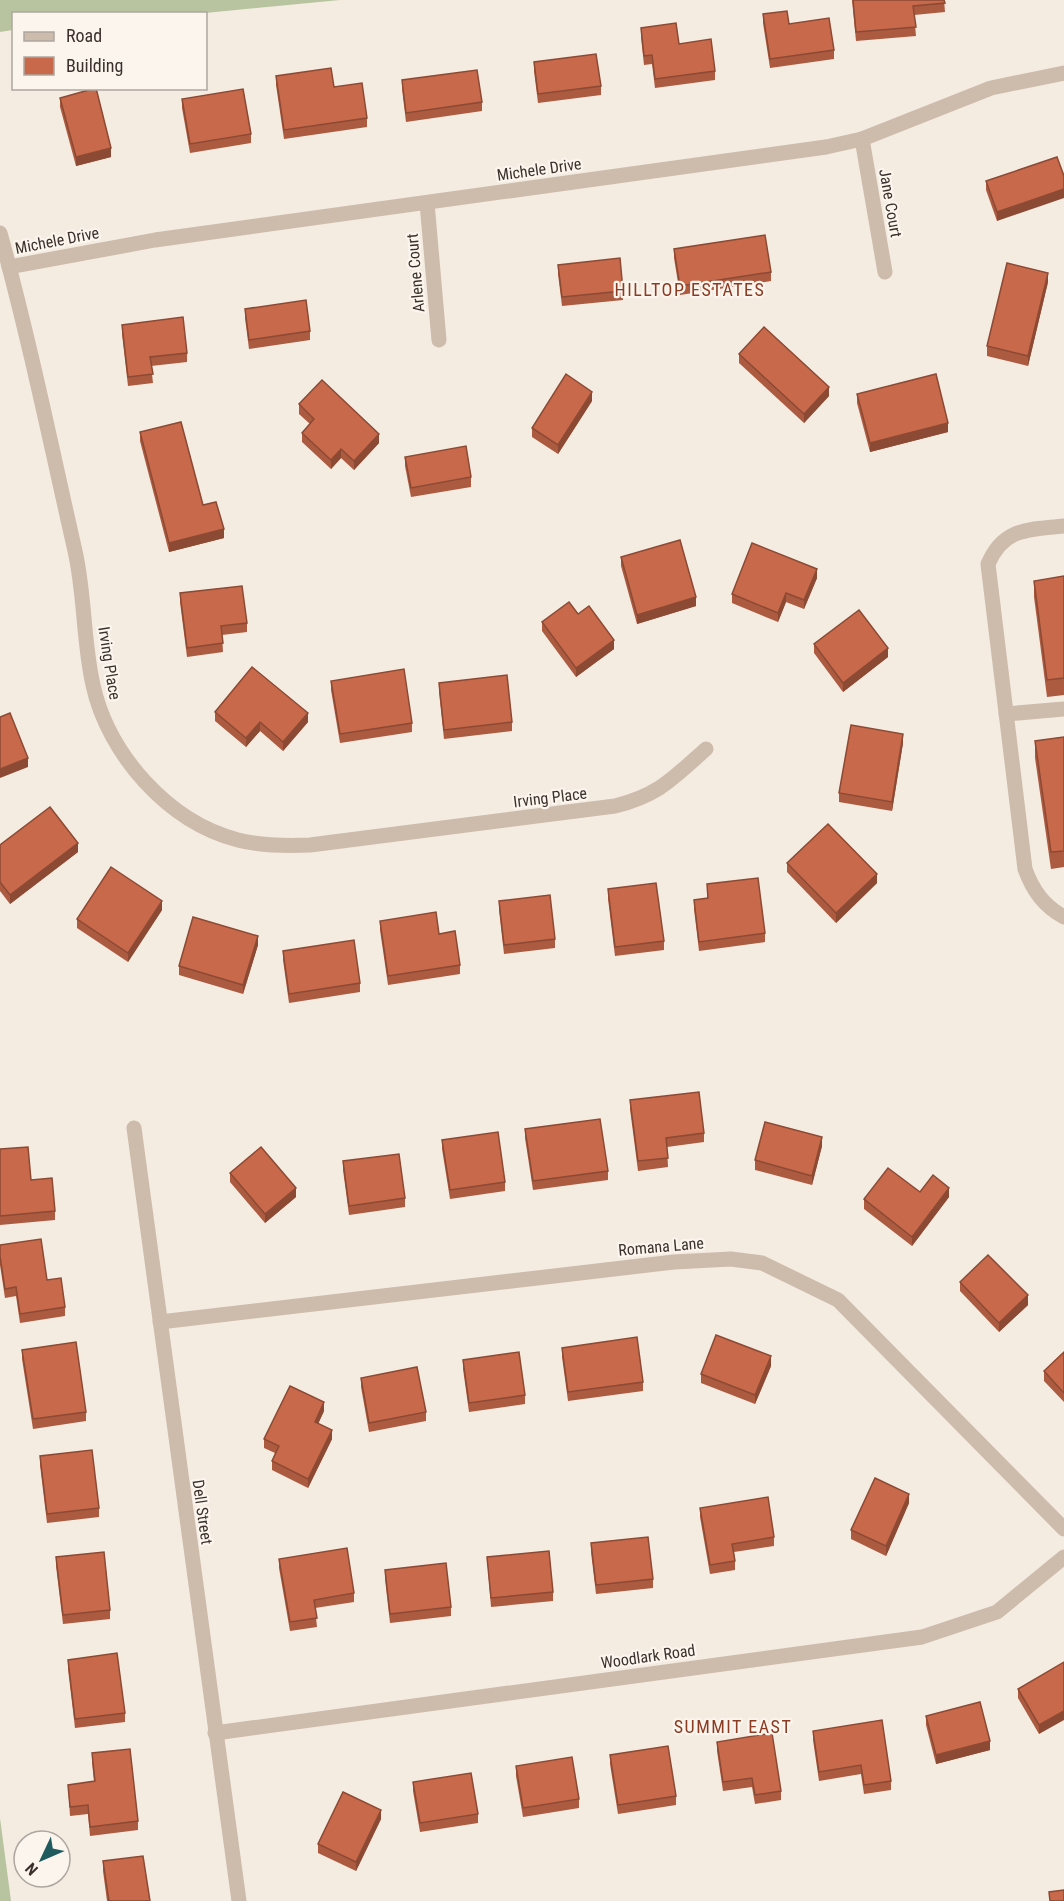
<svg xmlns="http://www.w3.org/2000/svg" width="1064" height="1901" font-family="'Roboto Condensed',sans-serif">
<rect width="100%" height="100%" fill="#f4ebe1"/>
<g fill="#b8c4a0">
<path d="M0 0H340L195 14H14L13 30 0 32Z"/>
<path d="M0 1818 11 1901H0Z"/>
</g>
<g fill="none" stroke-linecap="round" stroke-linejoin="round">
<g stroke="#cdbbac" stroke-width="15">
<path d="M862 139 885 272"/>
<path d="M427 203 439 340"/>
<path d="M0 233C29 338 51 445 75 551 85 595 83 641 93 685 108 754 168 822 238 840 261 846 286 846 310 845L615 806C659 795 672 779 706 749"/>
<path d="M9 267 155 240 826 147 862 139 991 88 1064 73"/>
<path d="M1064 526C1029 530 1004 527 988 564L1025 869C1033 891 1044 906 1064 917"/>
<path d="M1006 714 1064 709"/>
<path d="M134 1128 239 1901"/>
<path d="M160 1322 674 1262 731 1259 762 1263 838 1300 1064 1529"/>
<path d="M215 1733 922 1637 997 1612 1064 1557"/>
</g>
</g>
<g fill="#ac5a40">
<path d="M852 0H944L945 12 914 15 916 36 856 41Z"/>
<path d="M763 14 789 24 834 50V59L770 68 763 23Z"/>
<path d="M641 28 679 44 715 71V80L655 88 652 64 644 65 641 37Z"/>
<path d="M534 62 601 86V95L538 103 534 71Z"/>
<path d="M276 76 334 87 367 118V127L284 139 276 85Z"/>
<path d="M402 80 482 102V111L406 122 402 89Z"/>
<path d="M60 98 111 157 76 166 60 107Z"/>
<path d="M182 99 251 134V143L190 153 182 108Z"/>
<path d="M1057 157 997 221 986 190V181Z"/>
<path d="M674 249 771 272V281L680 295 674 258Z"/>
<path d="M558 265 623 291V300L562 306 558 274Z"/>
<path d="M1048 282 1028 366 987 356V346Z"/>
<path d="M245 309 310 331V340L249 349 245 318Z"/>
<path d="M122 325 187 353V362L151 366 153 383 128 386 122 334Z"/>
<path d="M739 354 829 396 804 423 739 363Z"/>
<path d="M857 394 948 432 870 452 857 403Z"/>
<path d="M592 401 558 454 532 437V428Z"/>
<path d="M299 404 379 443 354 470 341 458 331 469 302 442V433L310 424 299 414Z"/>
<path d="M140 432 203 505 224 538 169 552 140 441Z"/>
<path d="M405 457 471 477V487L411 497 405 466Z"/>
<path d="M621 557 696 606 637 624 621 566Z"/>
<path d="M1064 576V695L1047 697 1034 597V581Z"/>
<path d="M817 578 804 609 786 602 778 622 732 603V594Z"/>
<path d="M180 593 247 623V632L222 635 223 652 187 657 180 602Z"/>
<path d="M578 614 614 649 576 677 542 631V622Z"/>
<path d="M814 644 888 657 843 692 814 653Z"/>
<path d="M331 681 412 723V732L340 743 331 690Z"/>
<path d="M439 683 512 722V731L444 739 439 692Z"/>
<path d="M215 712 308 722 283 751 260 731 246 747 215 721Z"/>
<path d="M1064 737V867L1051 869 1035 758V741Z"/>
<path d="M903 743 892 811 839 802V793Z"/>
<path d="M0 845 78 852 10 904 0 891Z"/>
<path d="M787 863 877 883 836 923 787 872Z"/>
<path d="M707 884 765 933V942L699 951 694 909V900L707 898Z"/>
<path d="M608 889 664 941V950L615 956 608 899Z"/>
<path d="M499 901 555 939V948L504 954 499 910Z"/>
<path d="M162 910 128 962 77 928V919Z"/>
<path d="M380 921 439 934 460 965V974L388 985 380 930Z"/>
<path d="M258 945 243 994 179 975V966Z"/>
<path d="M283 951 360 983V992L289 1003 283 960Z"/>
<path d="M630 1100 704 1133V1142L667 1147 668 1167 638 1171 630 1109Z"/>
<path d="M525 1129 608 1171V1180L533 1190 525 1138Z"/>
<path d="M442 1140 505 1182V1191L450 1199 442 1149Z"/>
<path d="M822 1146 812 1185 755 1170V1160Z"/>
<path d="M0 1149 31 1180 55 1211V1220L0 1225Z"/>
<path d="M343 1161 405 1198V1207L349 1215 343 1170Z"/>
<path d="M230 1173 296 1197 265 1223 230 1182Z"/>
<path d="M920 1192 949 1197 912 1246 864 1209V1199Z"/>
<path d="M0 1245 65 1307V1316L20 1323 16 1296 5 1298 0 1265Z"/>
<path d="M960 1282 1028 1305 999 1332 960 1291Z"/>
<path d="M562 1348 643 1382V1391L568 1401 562 1357Z"/>
<path d="M22 1350 86 1412V1421L33 1429 22 1359Z"/>
<path d="M1064 1352V1402L1044 1381V1371Z"/>
<path d="M463 1360 525 1395V1404L469 1412 463 1369Z"/>
<path d="M771 1366 755 1404 701 1383V1374Z"/>
<path d="M361 1378 426 1412V1421L369 1432 361 1387Z"/>
<path d="M324 1411 318 1423 332 1439 308 1488 272 1470V1461L275 1453 264 1448V1439Z"/>
<path d="M40 1456 99 1508V1517L47 1523 40 1465Z"/>
<path d="M909 1503 886 1556 851 1539V1530Z"/>
<path d="M700 1508 774 1537V1546L734 1552 735 1561V1570L710 1574 700 1517Z"/>
<path d="M591 1543 653 1579V1588L596 1594 591 1552Z"/>
<path d="M56 1557 110 1610V1619L63 1624 56 1566Z"/>
<path d="M487 1557 553 1592V1601L491 1607Z"/>
<path d="M279 1559 354 1593V1602L315 1608 317 1627 290 1631 279 1568Z"/>
<path d="M385 1570 451 1607V1616L390 1623 385 1579Z"/>
<path d="M68 1660 125 1713V1722L75 1728 68 1669Z"/>
<path d="M1064 1662 1039 1734 1018 1698V1689Z"/>
<path d="M926 1716 990 1750 936 1764 926 1725Z"/>
<path d="M813 1731 891 1781V1790L864 1794 861 1774 819 1781 813 1740Z"/>
<path d="M717 1742 781 1791V1800L755 1804 752 1787 723 1791 717 1751Z"/>
<path d="M92 1753 138 1821V1830L90 1836 88 1814 70 1816 68 1785 94 1782 92 1762Z"/>
<path d="M610 1755 676 1796V1805L618 1814 610 1764Z"/>
<path d="M516 1766 579 1799V1808L523 1817 516 1776Z"/>
<path d="M413 1782 478 1814V1823L420 1832 413 1791Z"/>
<path d="M381 1819 356 1871 318 1853V1844Z"/>
<path d="M103 1861 150 1901H107L103 1871Z"/>
</g>
<g fill="#8c4a34">
<path d="M111 148V157L76 166V157Z"/>
<path d="M1064 189V198L997 221V212Z"/>
<path d="M1048 273V282L1028 366V356Z"/>
<path d="M829 387V396L804 423V414Z"/>
<path d="M592 392V401L558 454V445Z"/>
<path d="M948 423V432L870 452V443Z"/>
<path d="M379 434V443L354 470V461Z"/>
<path d="M341 449V458L331 469V460Z"/>
<path d="M224 529V538L169 552V543Z"/>
<path d="M817 569V578L804 609V600Z"/>
<path d="M786 593V602L778 622V613Z"/>
<path d="M696 597V606L637 624V615Z"/>
<path d="M614 640V649L576 677V668Z"/>
<path d="M888 648V657L843 692V683Z"/>
<path d="M308 713V722L283 751V742Z"/>
<path d="M260 722V731L246 747V738Z"/>
<path d="M903 734V743L892 811V802Z"/>
<path d="M28 758V767L0 778V769Z"/>
<path d="M78 843V852L10 904V895Z"/>
<path d="M877 874V883L836 923V913Z"/>
<path d="M162 901V910L128 962V953Z"/>
<path d="M258 936V945L243 994V985Z"/>
<path d="M822 1137V1146L812 1185V1176Z"/>
<path d="M296 1188V1197L265 1223V1214Z"/>
<path d="M949 1188V1197L912 1246V1237Z"/>
<path d="M1028 1295V1305L999 1332V1323Z"/>
<path d="M771 1356V1366L755 1404V1395Z"/>
<path d="M324 1402V1411L315 1431V1422Z"/>
<path d="M332 1430V1439L308 1488V1479Z"/>
<path d="M909 1494V1503L886 1556V1546Z"/>
<path d="M1064 1711V1720L1039 1734V1725Z"/>
<path d="M990 1741V1750L936 1764V1755Z"/>
<path d="M381 1810V1819L356 1871V1862Z"/>
</g>
<g fill="#c8694b" stroke="#8c4a34" stroke-width="1.5">
<path d="M853 0H944L945 3 913 6 916 27 856 32Z"/>
<path d="M787 11 789 24 829 18 834 50 770 59 763 14Z"/>
<path d="M676 23 679 44 711 39 715 71 655 79 652 55 644 56 641 28Z"/>
<path d="M596 54 601 86 538 94 534 62Z"/>
<path d="M331 68 334 87 362 83 367 118 284 130 276 76Z"/>
<path d="M477 70 482 102 406 113 402 80Z"/>
<path d="M96 88 111 148 76 157 60 98Z"/>
<path d="M243 89 251 134 190 144 182 99Z"/>
<path d="M1057 157 1064 176V189L997 212 986 181Z"/>
<path d="M765 235 771 272 680 286 674 249Z"/>
<path d="M620 258 623 291 562 297 558 265Z"/>
<path d="M1007 263 1048 273 1028 356 987 346Z"/>
<path d="M306 300 310 331 249 340 245 309Z"/>
<path d="M183 317 187 353 150 357 153 374 128 377 122 325Z"/>
<path d="M764 327 829 387 804 414 739 354Z"/>
<path d="M566 374 592 392 558 445 532 428Z"/>
<path d="M936 374 948 423 870 443 857 394Z"/>
<path d="M322 380 379 434 354 461 341 449 331 460 302 433 314 419 299 404Z"/>
<path d="M181 422 203 505 216 502 224 529 169 543 140 432Z"/>
<path d="M466 446 471 477 411 488 405 457Z"/>
<path d="M680 540 696 597 637 615 621 557Z"/>
<path d="M752 543 817 569 804 600 786 593 778 613 732 594Z"/>
<path d="M1064 576V678L1047 680 1034 581Z"/>
<path d="M242 586 247 623 221 626 223 643 187 648 180 593Z"/>
<path d="M569 602 578 614 589 606 614 640 576 668 542 622Z"/>
<path d="M859 610 888 648 843 683 814 644Z"/>
<path d="M252 667 308 713 283 742 260 722 246 738 215 712Z"/>
<path d="M404 669 412 723 340 734 331 681Z"/>
<path d="M507 675 512 722 444 730 439 683Z"/>
<path d="M10 713 28 758 0 769V717Z"/>
<path d="M851 725 903 734 892 802 839 793Z"/>
<path d="M1064 737V851L1051 852 1035 741Z"/>
<path d="M50 807 78 843 10 895 0 882V845Z"/>
<path d="M828 824 877 874 836 913 787 863Z"/>
<path d="M111 867 162 901 128 953 77 919Z"/>
<path d="M758 878 765 933 699 942 694 900 708 898 707 884Z"/>
<path d="M656 883 664 941 615 947 608 889Z"/>
<path d="M550 895 555 939 504 945 499 901Z"/>
<path d="M436 912 439 934 455 931 460 965 388 976 380 921Z"/>
<path d="M193 917 258 936 243 985 179 966Z"/>
<path d="M354 940 360 983 289 994 283 951Z"/>
<path d="M699 1092 704 1133 666 1138 668 1158 638 1161 630 1100Z"/>
<path d="M600 1119 608 1171 533 1181 525 1129Z"/>
<path d="M765 1122 822 1137 812 1176 755 1160Z"/>
<path d="M498 1132 505 1182 450 1190 442 1140Z"/>
<path d="M28 1147 31 1180 52 1178 55 1211 0 1216V1149Z"/>
<path d="M261 1147 296 1188 265 1214 230 1173Z"/>
<path d="M399 1154 405 1198 349 1206 343 1161Z"/>
<path d="M888 1168 920 1192 933 1175 949 1188 912 1237 864 1199Z"/>
<path d="M41 1239 47 1280 61 1278 65 1307 20 1314 16 1287 5 1289 0 1256V1245Z"/>
<path d="M988 1255 1028 1295 999 1323 960 1282Z"/>
<path d="M716 1335 771 1356 755 1395 701 1374Z"/>
<path d="M637 1337 643 1382 568 1392 562 1348Z"/>
<path d="M76 1342 86 1412 33 1419 22 1350Z"/>
<path d="M519 1352 525 1395 469 1403 463 1360Z"/>
<path d="M1064 1352V1393L1044 1371Z"/>
<path d="M417 1367 426 1412 369 1423 361 1378Z"/>
<path d="M290 1386 324 1402 315 1422 332 1430 308 1479 272 1461 279 1446 264 1439Z"/>
<path d="M92 1450 99 1508 47 1514 40 1456Z"/>
<path d="M875 1478 909 1494 886 1546 851 1530Z"/>
<path d="M768 1497 774 1537 732 1544 735 1561 710 1565 700 1508Z"/>
<path d="M648 1537 653 1579 596 1585 591 1543Z"/>
<path d="M347 1548 354 1593 314 1600 317 1618 290 1622 279 1559Z"/>
<path d="M549 1551 553 1592 491 1598 487 1557Z"/>
<path d="M104 1552 110 1610 63 1615 56 1557Z"/>
<path d="M446 1563 451 1607 390 1614 385 1570Z"/>
<path d="M117 1653 125 1713 75 1719 68 1660Z"/>
<path d="M1064 1662V1711L1039 1725 1018 1689Z"/>
<path d="M980 1702 990 1741 936 1755 926 1716Z"/>
<path d="M882 1720 891 1781 864 1785 861 1765 819 1772 813 1731Z"/>
<path d="M772 1733 781 1791 755 1795 752 1778 723 1782 717 1742Z"/>
<path d="M668 1746 676 1796 618 1805 610 1755Z"/>
<path d="M130 1749 138 1821 90 1827 88 1805 70 1807 68 1785 95 1781 92 1753Z"/>
<path d="M572 1757 579 1799 523 1808 516 1766Z"/>
<path d="M471 1773 478 1814 420 1823 413 1782Z"/>
<path d="M343 1792 381 1810 356 1862 318 1844Z"/>
<path d="M143 1856 150 1901H109L103 1861Z"/>
<path d="M1064 1890V1901H1050L1049 1892Z"/>
</g>
<g text-anchor="middle" stroke-width="4.5" stroke-linejoin="round" paint-order="stroke">
<g font-size="16" fill="#3b302b" stroke="#fbf5ee">
<text transform="translate(539 169) rotate(-8)" y="6">Michele Drive</text>
<text transform="translate(891 203) rotate(80)" y="6">Jane Court</text>
<text transform="translate(57 240) rotate(-11)" y="6">Michele Drive</text>
<text transform="translate(415 273) rotate(-95)" y="6">Arlene Court</text>
<text transform="translate(110 663) rotate(81)" y="6">Irving Place</text>
<text transform="translate(550 797) rotate(-7)" y="6">Irving Place</text>
<text transform="translate(661 1246) rotate(-5)" y="6">Romana Lane</text>
<text transform="translate(203 1512) rotate(82)" y="6">Dell Street</text>
<text transform="translate(648 1656) rotate(-8)" y="6">Woodlark Road</text>
</g>
<g font-size="18" letter-spacing="1.5" fill="#8c3b22" stroke="#fbf5ee">
<text x="690" y="296">HILLTOP ESTATES</text>
<text x="733" y="1733">SUMMIT EAST</text>
</g>
</g>
<rect x="12" y="12" width="195" height="78" fill="#fbf5ee" stroke="#aea6a0" stroke-width="1.5"/>
<rect x="24" y="32" width="30" height="9" fill="#cdbbac" stroke="#aea6a0" stroke-width="1.5"/>
<text x="66" y="42" font-size="18" fill="#3b302b">Road</text>
<rect x="24" y="57" width="30" height="18" fill="#c8694b" stroke="#aea6a0" stroke-width="1.5"/>
<text x="66" y="72" font-size="18" fill="#3b302b">Building</text>
<g transform="translate(42 1859) rotate(226)"><circle r="28" fill="#fbf5ee" stroke="#aea6a0" stroke-width="1.5"/>
<path d="M0-4.5L10 22L0 15L-10 22Z" fill="#1f5a5e"/>
<text y="-9" font-size="16" font-weight="bold" text-anchor="middle" fill="#3b302b">N</text>
</g>
</svg>
